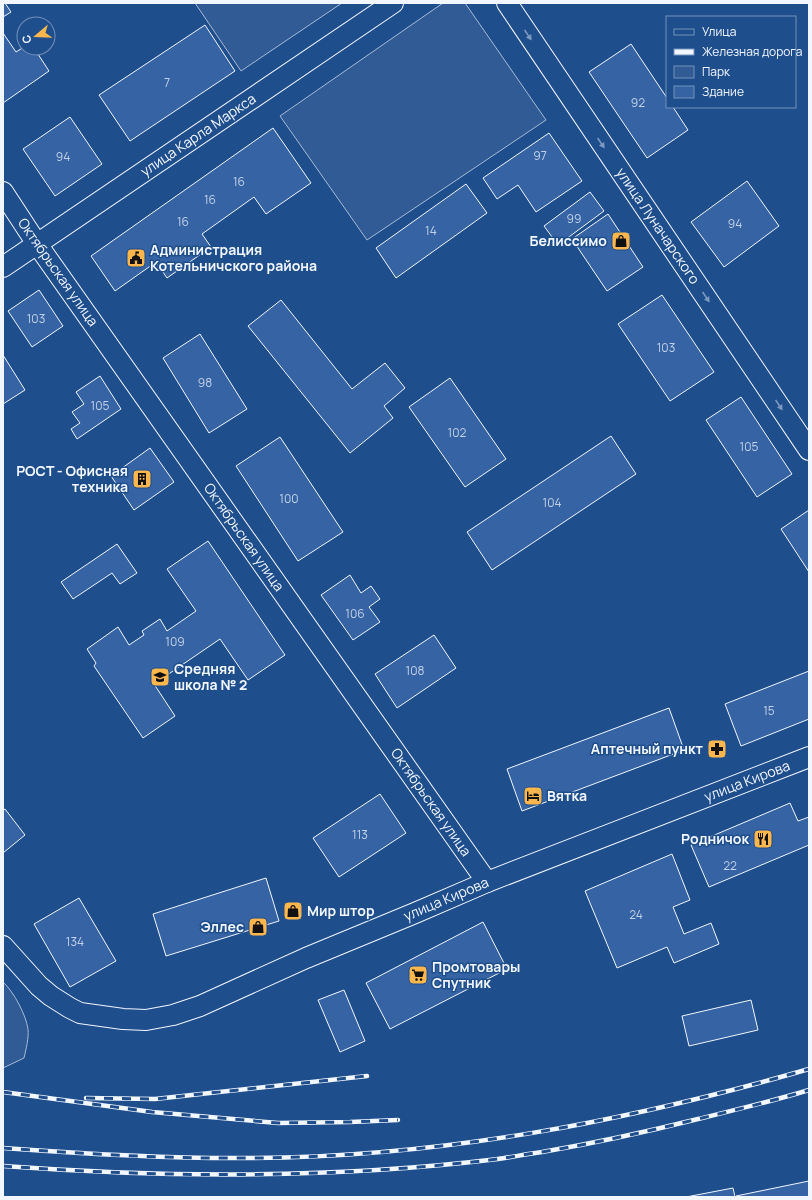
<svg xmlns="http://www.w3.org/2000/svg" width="812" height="1200" font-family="Manrope,sans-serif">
<rect width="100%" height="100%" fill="#1f4e8c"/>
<g fill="#305b95" stroke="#a8bbd7">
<path d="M195 3H342L241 71Z"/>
<path d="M443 3H465L546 120 367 240 280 116Z"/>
<path d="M3 982C14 992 26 1015 28 1029 29 1038 26 1049 24 1058L3 1068Z"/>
</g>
<g fill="#3563a3" stroke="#f2f6ff">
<path d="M3 3H5L11 12 3 17Z"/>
<path d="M205 25 235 71 130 141 99 95Z"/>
<path d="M3 33 16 52 24 47V48H34L49 71 3 103Z"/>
<path d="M631 44 667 98V107H673L688 130 647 158 589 72Z"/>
<path d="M70 117 102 164 55 196 23 149Z"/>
<path d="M273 128 311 183 266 214 254 197 202 234 211 247 167 278 156 262 115 291 91 256Z"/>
<path d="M549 133 582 181 536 212 518 185 497 199 483 178Z"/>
<path d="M747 181 779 226 724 267 691 222Z"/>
<path d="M466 184 487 213 396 278 376 248Z"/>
<path d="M590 192 604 211 558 245 544 226Z"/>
<path d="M608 214 643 267 607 291 572 239Z"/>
<path d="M39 290 63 326 32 347 8 311Z"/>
<path d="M662 295 714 372 670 401 618 324Z"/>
<path d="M281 300 352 389 385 363 405 388 384 406 393 418 350 453 248 326Z"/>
<path d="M200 334 247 409 209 433 163 358Z"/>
<path d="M3 355 25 390 3 404Z"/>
<path d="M100 376 121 409 77 439 71 429 80 423 72 412 84 404 76 392Z"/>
<path d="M450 378 506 459 465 487 409 407Z"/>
<path d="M741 397 792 474 757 497 706 420Z"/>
<path d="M611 436 636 474 492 570 467 532Z"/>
<path d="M280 437 343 532 298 561 236 466Z"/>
<path d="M150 448 174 482 134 510 111 476Z"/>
<path d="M809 510V572L781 529Z"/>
<path d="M208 541 285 655 248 680 220 639 154 684 175 716 143 738 94 666 96 663 87 649 118 627 129 645 144 635 142 631 160 619 167 631 196 611 167 569Z"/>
<path d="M117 544 137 573 120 584 112 573 73 599 61 582Z"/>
<path d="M350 575 361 593 371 586 380 599 369 607 380 622 353 640 321 595Z"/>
<path d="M434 635 456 668 397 708 375 674Z"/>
<path d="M809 671V719L741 746 725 704Z"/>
<path d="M669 708 684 750 522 811 507 769Z"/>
<path d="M380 794 406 833 339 877 313 838Z"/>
<path d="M790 803 798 821 809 817V845L709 887 691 845Z"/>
<path d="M5 809 25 835 3 853V810Z"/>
<path d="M672 854 690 900 673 907 684 934 711 923 719 944 674 963 667 947 617 968 585 891Z"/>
<path d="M266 878 279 921 166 956 153 914Z"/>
<path d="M79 898 116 961 70 987 34 924Z"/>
<path d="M483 922 507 969 390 1029 366 983Z"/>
<path d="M344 990 365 1041 340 1052 318 1000Z"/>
<path d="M751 1000 758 1030 689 1046 682 1016Z"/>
<path d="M809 1181V1197H737L736 1196Z"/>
<path d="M733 1188 735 1197H686Z"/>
</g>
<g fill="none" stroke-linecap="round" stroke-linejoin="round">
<defs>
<g id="minor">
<path d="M507 3 809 450"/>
<path d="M3 192 37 244 487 882"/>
<path d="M3 267 393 3"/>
<path d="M3 946 39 986 51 996 70 1008 80 1013 123 1019 146 1020 173 1015 200 1006 306 958 415 913 487 882 809 757"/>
</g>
</defs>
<use href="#minor" stroke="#f2f6ff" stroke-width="22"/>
<use href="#minor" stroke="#1f4e8c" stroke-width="20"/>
<defs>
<g id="rail">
<path d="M3 1092 152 1112 278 1123 350 1122 398 1120"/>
<path d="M86 1098 155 1099 367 1076"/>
<path d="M3 1148C86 1154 169 1159 253 1158 442 1157 628 1121 809 1069"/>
<path d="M3 1166C168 1178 333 1179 498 1159 512 1157 527 1154 542 1152 595 1143 646 1132 698 1119 735 1110 773 1101 809 1090"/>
</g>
</defs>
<use href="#rail" stroke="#f2f6ff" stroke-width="4.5"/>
<use href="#rail" stroke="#1f4e8c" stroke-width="3" stroke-dasharray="9" stroke-linecap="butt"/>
</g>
<defs><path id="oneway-solid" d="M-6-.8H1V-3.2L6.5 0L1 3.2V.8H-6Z"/></defs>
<g fill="#7e9ac0">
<use href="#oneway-solid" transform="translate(528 35) rotate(56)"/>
<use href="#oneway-solid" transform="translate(601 143) rotate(56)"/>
<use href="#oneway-solid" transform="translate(706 297) rotate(56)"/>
<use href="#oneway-solid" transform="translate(779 405) rotate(56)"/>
</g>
<defs>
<symbol id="shop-square" viewBox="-11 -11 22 22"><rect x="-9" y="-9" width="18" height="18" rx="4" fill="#ffb74d" stroke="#1f4e8c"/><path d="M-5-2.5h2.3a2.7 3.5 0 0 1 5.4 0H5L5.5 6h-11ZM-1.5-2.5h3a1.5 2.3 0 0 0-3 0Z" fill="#111"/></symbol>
<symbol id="civic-square" viewBox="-11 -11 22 22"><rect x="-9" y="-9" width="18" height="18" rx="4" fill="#ffb74d" stroke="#1f4e8c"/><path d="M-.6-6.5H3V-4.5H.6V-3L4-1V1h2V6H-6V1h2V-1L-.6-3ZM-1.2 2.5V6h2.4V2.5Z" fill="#111"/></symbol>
<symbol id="building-square" viewBox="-11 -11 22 22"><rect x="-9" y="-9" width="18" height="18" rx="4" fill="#ffb74d" stroke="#1f4e8c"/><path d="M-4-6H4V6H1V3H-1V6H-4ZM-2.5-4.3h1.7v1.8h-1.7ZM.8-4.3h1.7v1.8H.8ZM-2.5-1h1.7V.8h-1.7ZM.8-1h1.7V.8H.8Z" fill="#111"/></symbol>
<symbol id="school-square" viewBox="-11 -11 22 22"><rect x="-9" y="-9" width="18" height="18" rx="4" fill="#ffb74d" stroke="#1f4e8c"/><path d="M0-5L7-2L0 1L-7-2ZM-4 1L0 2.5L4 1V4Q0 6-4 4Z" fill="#111"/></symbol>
<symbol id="pharmacy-square" viewBox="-11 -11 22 22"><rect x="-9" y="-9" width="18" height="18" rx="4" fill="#ffb74d" stroke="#1f4e8c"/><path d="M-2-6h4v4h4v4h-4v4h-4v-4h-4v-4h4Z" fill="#111"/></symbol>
<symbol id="hotel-square" viewBox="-11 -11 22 22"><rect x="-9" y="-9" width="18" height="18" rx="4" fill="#ffb74d" stroke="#1f4e8c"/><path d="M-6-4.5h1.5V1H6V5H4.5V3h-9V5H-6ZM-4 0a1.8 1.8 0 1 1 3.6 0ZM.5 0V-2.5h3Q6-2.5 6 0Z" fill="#111"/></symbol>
<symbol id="restaurant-square" viewBox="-11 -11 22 22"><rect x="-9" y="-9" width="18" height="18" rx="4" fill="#ffb74d" stroke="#1f4e8c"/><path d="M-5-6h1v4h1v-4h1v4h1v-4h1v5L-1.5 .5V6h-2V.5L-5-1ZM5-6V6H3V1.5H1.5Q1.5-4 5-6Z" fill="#111"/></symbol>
<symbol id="supermarket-square" viewBox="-11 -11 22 22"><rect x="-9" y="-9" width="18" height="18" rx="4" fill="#ffb74d" stroke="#1f4e8c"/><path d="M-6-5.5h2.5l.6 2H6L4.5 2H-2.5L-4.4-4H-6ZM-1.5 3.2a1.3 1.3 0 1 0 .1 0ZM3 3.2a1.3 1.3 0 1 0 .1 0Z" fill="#111"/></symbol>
</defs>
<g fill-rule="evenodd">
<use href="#shop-square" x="610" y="230" width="22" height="22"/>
<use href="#civic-square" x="125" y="247" width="22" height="22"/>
<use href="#building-square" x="131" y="468" width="22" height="22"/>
<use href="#school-square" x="149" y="666" width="22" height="22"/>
<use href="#pharmacy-square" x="706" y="738" width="22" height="22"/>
<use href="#hotel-square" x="522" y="785" width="22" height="22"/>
<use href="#restaurant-square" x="752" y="828" width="22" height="22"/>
<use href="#shop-square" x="282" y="900" width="22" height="22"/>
<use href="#shop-square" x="247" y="916" width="22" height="22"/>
<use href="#supermarket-square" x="407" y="964" width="22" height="22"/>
</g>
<g text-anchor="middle" stroke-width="3" stroke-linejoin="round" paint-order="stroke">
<g font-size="12" fill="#c3d1e8">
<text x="167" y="87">7</text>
<text x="638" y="107">92</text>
<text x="540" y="160">97</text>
<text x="63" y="161">94</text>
<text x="239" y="186">16</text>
<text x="210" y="204">16</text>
<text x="574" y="223">99</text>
<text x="183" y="226">16</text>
<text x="735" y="228">94</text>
<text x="431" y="235">14</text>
<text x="36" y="323">103</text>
<text x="666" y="352">103</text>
<text x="205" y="387">98</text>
<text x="100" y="410">105</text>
<text x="457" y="437">102</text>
<text x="749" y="451">105</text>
<text x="289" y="503">100</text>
<text x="552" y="507">104</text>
<text x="355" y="618">106</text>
<text x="175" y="646">109</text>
<text x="415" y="675">108</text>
<text x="769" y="715">15</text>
<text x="360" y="839">113</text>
<text x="730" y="870">22</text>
<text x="636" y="919">24</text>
<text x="75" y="946">134</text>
</g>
<g font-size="14" fill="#f2f6ff" stroke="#1f4e8c">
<text transform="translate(198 135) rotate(-34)" y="5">улица Карла Маркса</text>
<text transform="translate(658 226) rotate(56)" y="5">улица Луначарского</text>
<text transform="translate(58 272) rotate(55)" y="5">Октябрьская улица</text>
<text transform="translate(244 537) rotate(55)" y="5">Октябрьская улица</text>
<text transform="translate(747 781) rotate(-21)" y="5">улица Кирова</text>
<text transform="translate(431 802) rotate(55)" y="5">Октябрьская улица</text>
<text transform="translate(446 899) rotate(-23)" y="5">улица Кирова</text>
</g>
<g font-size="14" font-weight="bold" fill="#f2f6ff" stroke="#1f4e8c" text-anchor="end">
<text x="607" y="246">Белиссимо</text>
<text x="150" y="255" text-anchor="start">Администрация<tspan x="150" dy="16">Котельничского района</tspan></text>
<text x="128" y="476">РОСТ - Офисная<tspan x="128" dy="16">техника</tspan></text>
<text x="174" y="674" text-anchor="start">Средняя<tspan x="174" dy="16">школа № 2</tspan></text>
<text x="703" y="754">Аптечный пункт</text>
<text x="547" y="801" text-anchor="start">Вятка</text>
<text x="749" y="844">Родничок</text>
<text x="307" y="916" text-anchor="start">Мир штор</text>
<text x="244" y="932">Эллес</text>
<text x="432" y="972" text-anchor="start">Промтовары<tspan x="432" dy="16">Спутник</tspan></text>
</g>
</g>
<rect width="812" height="1200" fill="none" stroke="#f2f6ff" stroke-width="8"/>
<rect x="666" y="16" width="130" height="92" fill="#1f4e8c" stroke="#7391ba"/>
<rect x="674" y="29" width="20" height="6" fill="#1f4e8c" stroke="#7391ba"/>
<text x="702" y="36" font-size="12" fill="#f2f6ff">Улица</text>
<rect x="674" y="49" width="20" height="6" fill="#f2f6ff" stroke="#7391ba"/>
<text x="702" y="56" font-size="12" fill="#f2f6ff">Железная дорога</text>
<rect x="674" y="66" width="20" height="12" fill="#305b95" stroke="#7391ba"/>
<text x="702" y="76" font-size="12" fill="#f2f6ff">Парк</text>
<rect x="674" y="86" width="20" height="12" fill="#3563a3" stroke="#7391ba"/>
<text x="702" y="96" font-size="12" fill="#f2f6ff">Здание</text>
<g transform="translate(36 36) rotate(251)"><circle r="19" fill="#1f4e8c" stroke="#7391ba"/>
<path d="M0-3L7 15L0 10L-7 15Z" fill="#ffb74d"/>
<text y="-6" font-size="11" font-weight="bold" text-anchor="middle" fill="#f2f6ff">С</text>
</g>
</svg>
